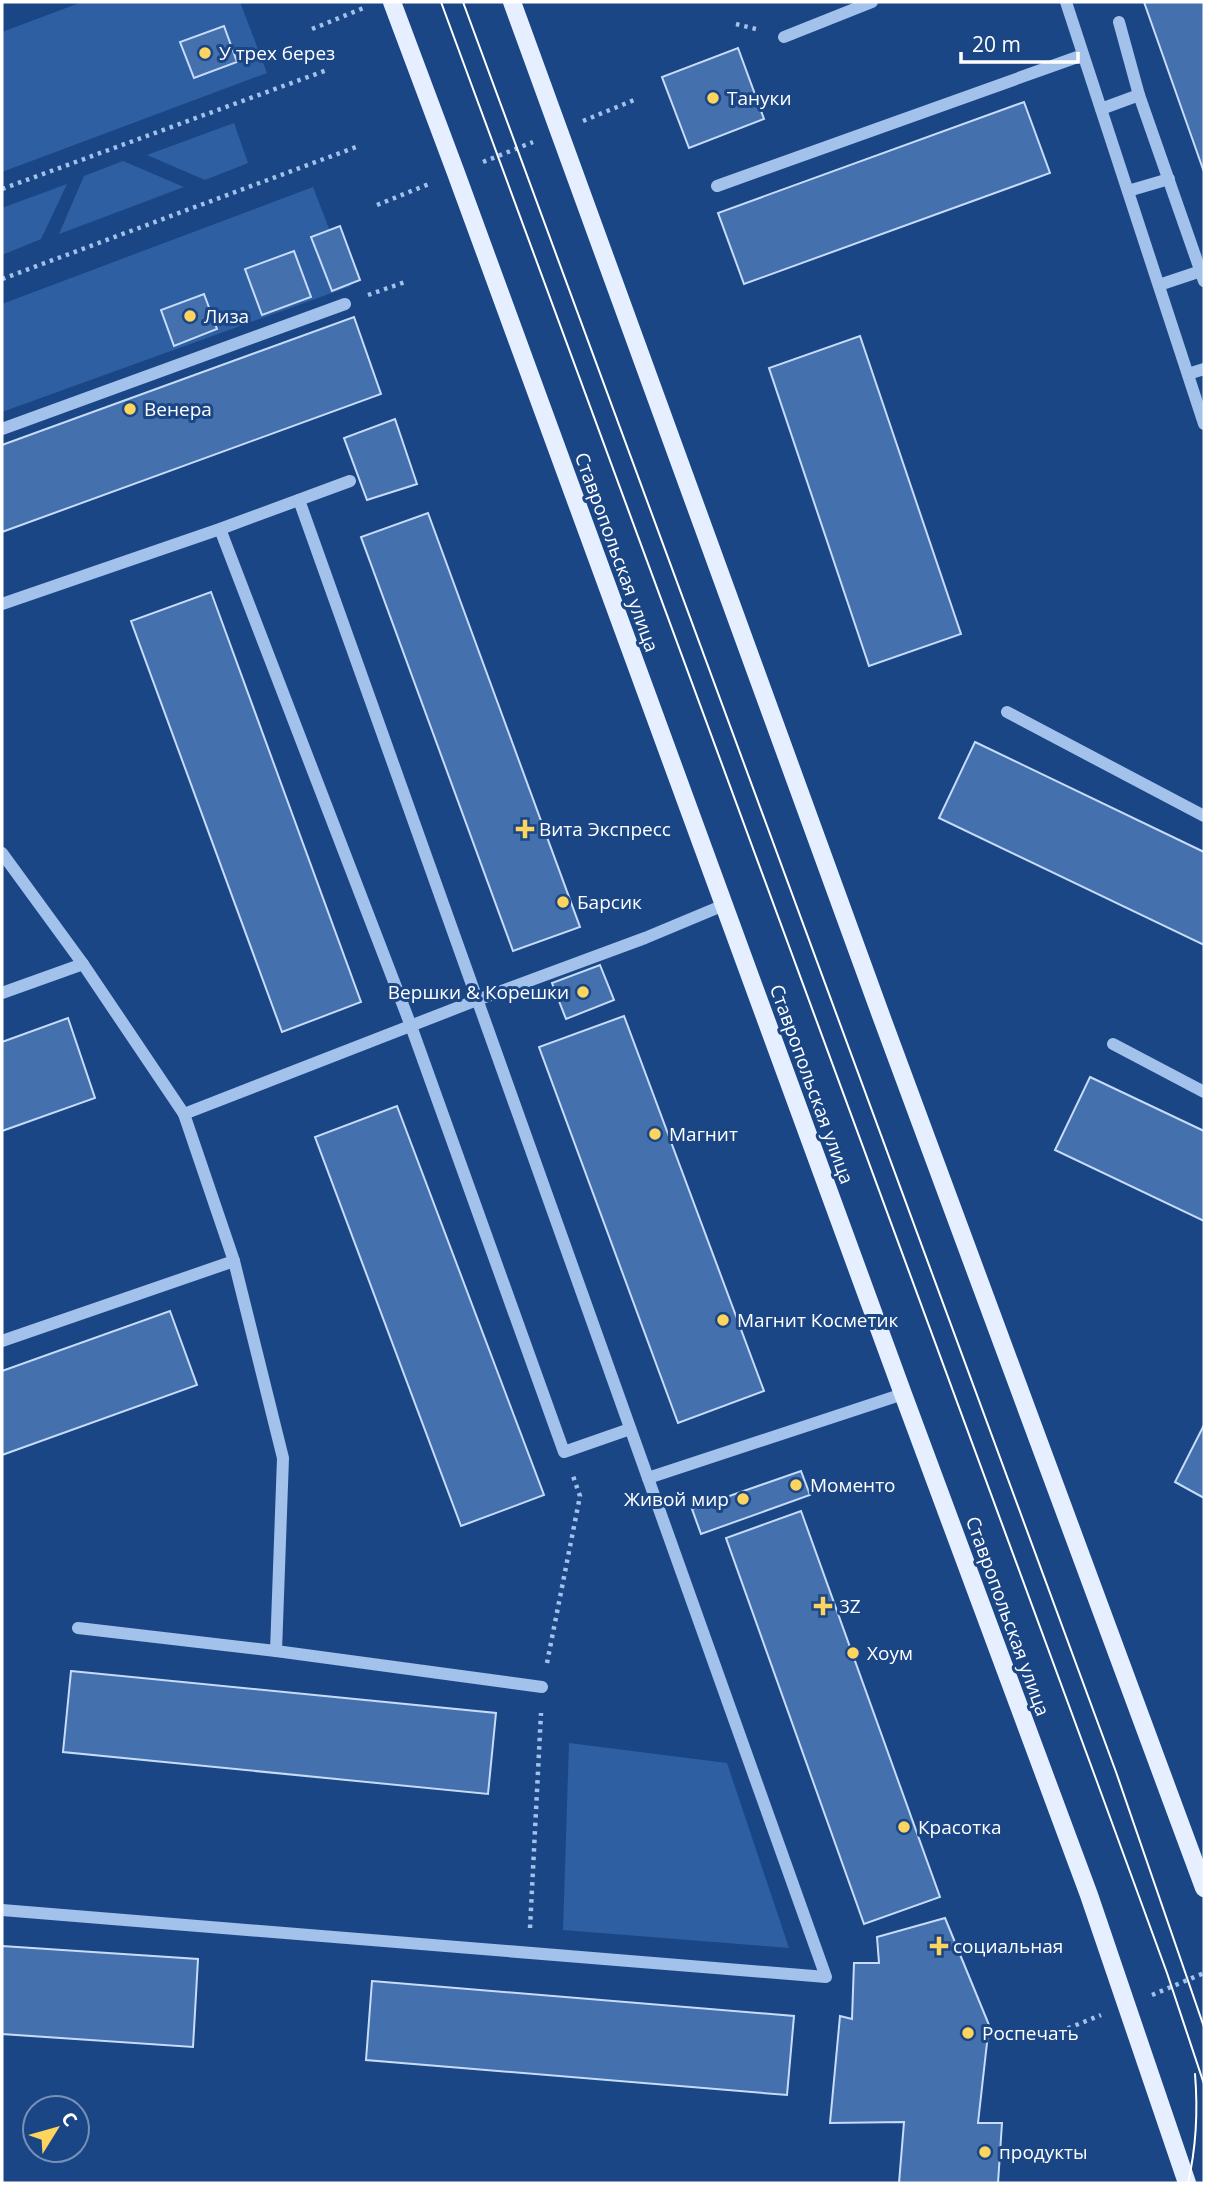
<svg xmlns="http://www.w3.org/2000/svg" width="1206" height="2185" font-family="'Open Sans',sans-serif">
<rect width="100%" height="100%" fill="#1b4685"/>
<g fill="#2e5fa3">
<path d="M82 2H240L267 73 2 172V32Z"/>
<path d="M234 123 248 163 205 180 147 155Z"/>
<path d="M123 161 184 187 59 234 84 176Z"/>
<path d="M67 184 41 239 2 255V208Z"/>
<path d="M313 187 351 286 2 412V304Z"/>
<path d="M569 1743 727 1763 789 1948 563 1930Z"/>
</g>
<g fill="#4470ae" stroke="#c6dcf8" stroke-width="2">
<path d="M1144 2H1204V172Z"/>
<path d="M224 26 237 62 194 78 180 42Z"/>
<path d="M738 48 764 119 689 148 662 77Z"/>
<path d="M1024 102 1050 173 744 284 718 213Z"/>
<path d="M340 226 360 280 332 291 311 237Z"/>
<path d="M294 251 311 297 262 315 245 269Z"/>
<path d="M204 294 217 329 174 346 161 310Z"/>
<path d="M354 317 381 394 2 532V445Z"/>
<path d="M860 336 961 634 869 666 769 368Z"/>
<path d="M395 419 417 484 367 500 344 438Z"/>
<path d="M428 513 580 927 513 951 361 537Z"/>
<path d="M211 592 361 1002 282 1032 131 621Z"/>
<path d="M975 742 1204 852V945L939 818Z"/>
<path d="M600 965 614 1000 566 1019 552 983Z"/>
<path d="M624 1016 764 1391 678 1423 539 1047Z"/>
<path d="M68 1018 95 1098 2 1131V1042Z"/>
<path d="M1090 1077 1204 1131V1221L1055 1150Z"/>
<path d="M397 1106 544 1495 461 1526 315 1137Z"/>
<path d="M170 1311 197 1385 2 1455V1371Z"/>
<path d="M1204 1425V1498L1175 1482Z"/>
<path d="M801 1471 810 1495 701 1534 692 1509Z"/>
<path d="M801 1511 940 1897 864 1924 726 1538Z"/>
<path d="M71 1671 496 1713 488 1794 63 1752Z"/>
<path d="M945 1918 989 2025 978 2123H1002L998 2183H899L904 2122 830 2123 840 2016 852 2019 854 1963H879L877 1937Z"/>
<path d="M2 1946 198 1959 193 2047 2 2034Z"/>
<path d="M372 1981 794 2016 787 2095 366 2060Z"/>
</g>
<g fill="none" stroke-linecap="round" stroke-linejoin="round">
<g stroke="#a2c1eb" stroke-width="4.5" stroke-dasharray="3.5 5" stroke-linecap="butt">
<path d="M736 24 760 30"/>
<path d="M312 29 366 7"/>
<path d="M583 121 634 100"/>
<path d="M483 162 533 142"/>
<path d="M2 189 327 70"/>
<path d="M377 205 429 184"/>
<path d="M2 279 356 147"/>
<path d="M368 295 405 282"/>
<path d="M547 1663 580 1496 573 1476"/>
<path d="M530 1928 541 1713"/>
<path d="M1152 1995 1204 1973"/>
<path d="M1044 2038 1101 2015"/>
</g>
<g stroke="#a2c1eb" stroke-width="12">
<path d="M1066 2 1204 424"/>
<path d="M1119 22 1139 95 1204 281"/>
<path d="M784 37 872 2"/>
<path d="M1101 109 1139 95"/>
<path d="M717 186 1083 55"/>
<path d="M1128 191 1169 179"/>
<path d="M1159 285 1201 271"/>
<path d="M1188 374 1204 369"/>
<path d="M2 429 345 304"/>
<path d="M220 529 411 1026 564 1452 630 1429"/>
<path d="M2 604 220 529 350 481"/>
<path d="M1007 712 1204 816"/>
<path d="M2 853 83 964 184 1114 234 1261 283 1458 276 1651"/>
<path d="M2 993 83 964"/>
<path d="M1113 1044 1204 1092"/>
<path d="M184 1114 477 1000 645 938 724 905"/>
<path d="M2 1341 234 1261"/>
<path d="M648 1478 903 1394"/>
<path d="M78 1628 276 1651 542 1687"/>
<path d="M2 1910 826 1977 299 500"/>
</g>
<g stroke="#e6efff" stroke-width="18">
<path d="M392 2 456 173 903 1394 1089 1895 1187 2183"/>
<path d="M512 2 883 1021 1204 1888"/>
</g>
<g stroke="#fff" stroke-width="2">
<path d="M441 2 1096 1779 1167 1973 1204 2084"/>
<path d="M463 2 1116 1772 1204 2027"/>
<path d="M1188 2183C1196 2148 1198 2110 1195 2074"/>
</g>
</g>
<g fill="#fdd45e" stroke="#1b4685" stroke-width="2.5">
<circle cx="205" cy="53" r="7"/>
<circle cx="713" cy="98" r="7"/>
<circle cx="190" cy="316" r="7"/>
<circle cx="130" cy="409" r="7"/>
<path d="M521.5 818.5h7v7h7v7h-7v7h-7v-7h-7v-7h7z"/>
<circle cx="563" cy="902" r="7"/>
<circle cx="583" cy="992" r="7"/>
<circle cx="655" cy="1134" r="7"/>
<circle cx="723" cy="1320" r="7"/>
<circle cx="796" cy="1485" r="7"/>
<circle cx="743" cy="1499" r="7"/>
<path d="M819.5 1595.5h7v7h7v7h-7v7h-7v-7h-7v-7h7z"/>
<circle cx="853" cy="1653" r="7"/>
<circle cx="904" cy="1827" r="7"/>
<path d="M935.5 1935.5h7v7h7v7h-7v7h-7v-7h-7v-7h7z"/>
<circle cx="968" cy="2033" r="7"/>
<circle cx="985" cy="2152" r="7"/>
</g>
<g text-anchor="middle" stroke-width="6" stroke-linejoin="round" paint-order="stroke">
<g font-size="19" fill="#fff" stroke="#1b4685" text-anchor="start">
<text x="219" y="60">У трех берез</text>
<text x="727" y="105">Тануки</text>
<text x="204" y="323">Лиза</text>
<text x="144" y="416">Венера</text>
<text x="539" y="836">Вита Экспресс</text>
<text x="577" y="909">Барсик</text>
<text x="569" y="999" text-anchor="end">Вершки &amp; Корешки</text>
<text x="669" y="1141">Магнит</text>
<text x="737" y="1327">Магнит Косметик</text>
<text x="810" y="1492">Моменто</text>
<text x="729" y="1506" text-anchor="end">Живой мир</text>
<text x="839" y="1613">3Z</text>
<text x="867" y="1660">Хоум</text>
<text x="918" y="1834">Красотка</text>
<text x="953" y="1953">социальная</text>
<text x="982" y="2040">Роспечать</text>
<text x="999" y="2159">продукты</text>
</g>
<g font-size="19" fill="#fff" stroke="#1b4685">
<text transform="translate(617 552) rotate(70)" y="7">Ставропольская улица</text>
<text transform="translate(812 1084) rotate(70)" y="7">Ставропольская улица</text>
<text transform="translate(1008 1616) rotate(70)" y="7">Ставропольская улица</text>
</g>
</g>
<rect width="1206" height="2185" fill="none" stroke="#ffffff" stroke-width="7"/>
<g transform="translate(56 2129) rotate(53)"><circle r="33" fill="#1b4685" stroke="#7690b6" stroke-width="2"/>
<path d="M0-5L12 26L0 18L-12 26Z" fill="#fdd45e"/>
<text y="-10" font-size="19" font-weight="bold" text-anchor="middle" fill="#ffffff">С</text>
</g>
<path d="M961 52v10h117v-10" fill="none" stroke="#ffffff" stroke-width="3.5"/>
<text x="972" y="52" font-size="21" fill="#ffffff" stroke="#1b4685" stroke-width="5" paint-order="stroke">20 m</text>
</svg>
